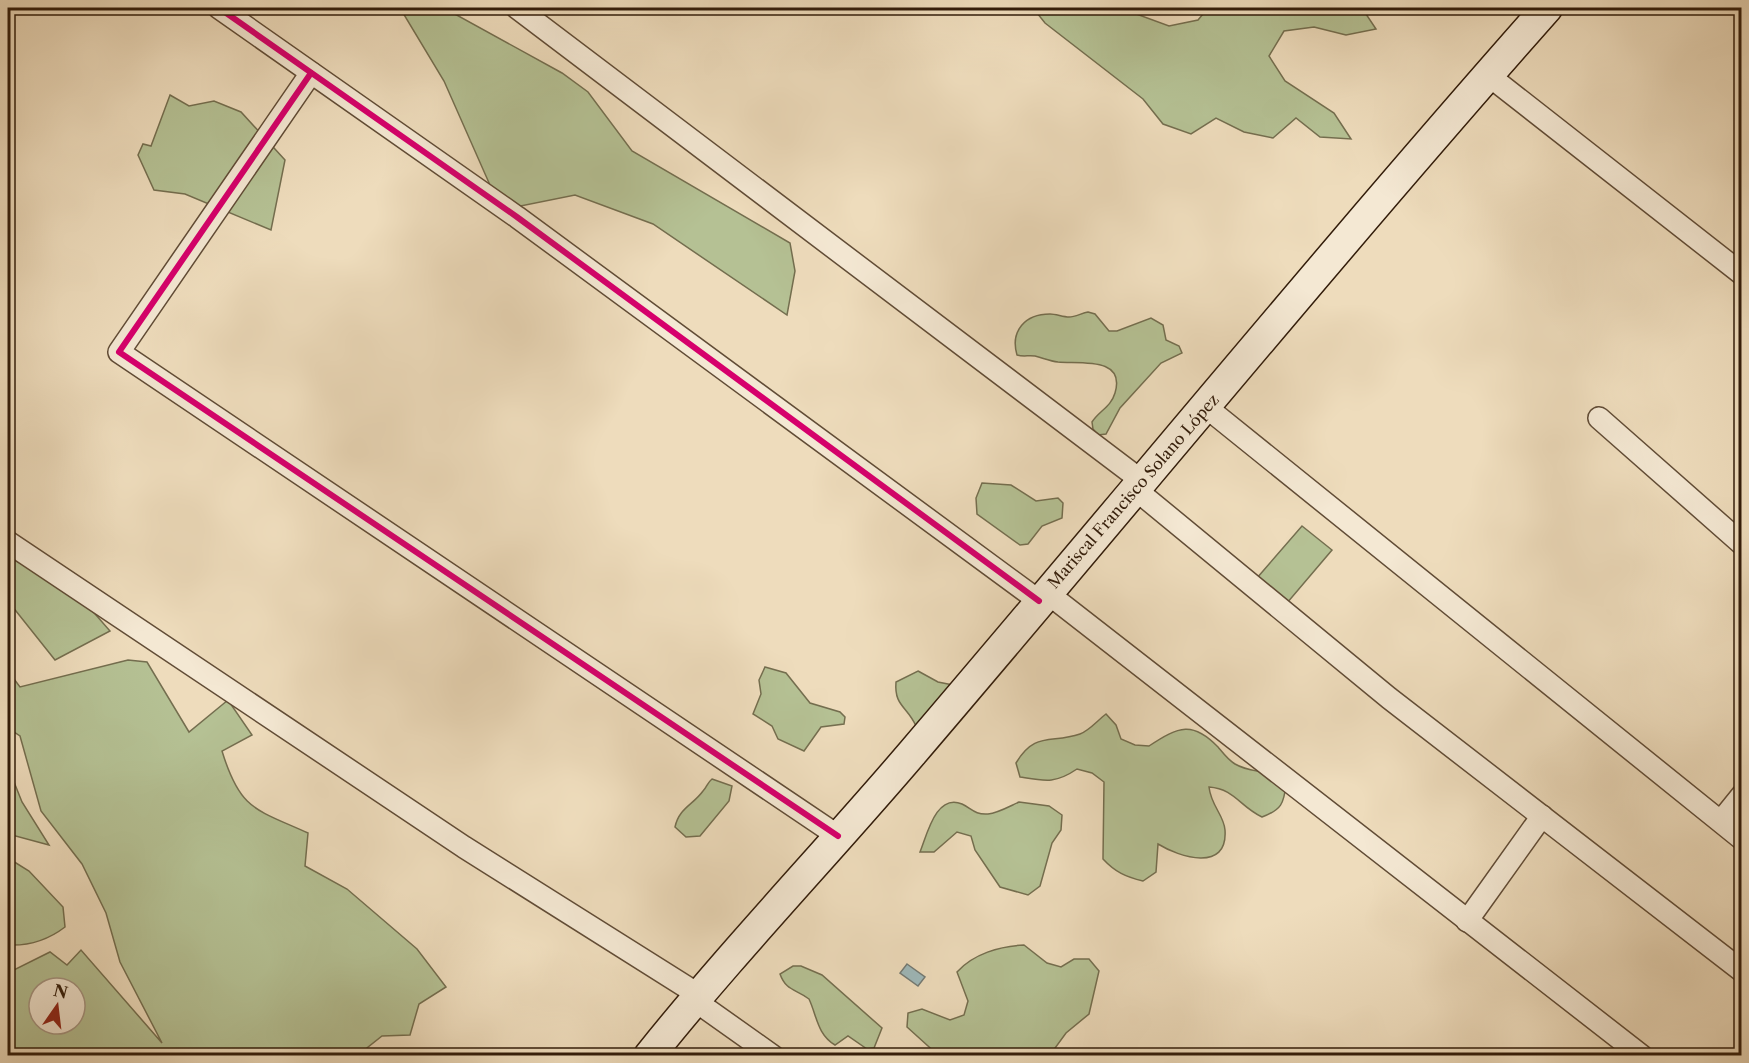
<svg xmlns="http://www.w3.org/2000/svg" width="1749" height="1063" font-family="'Libre Caslon Text',serif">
<rect width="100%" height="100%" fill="#eedcbc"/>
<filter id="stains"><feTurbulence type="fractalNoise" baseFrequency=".00333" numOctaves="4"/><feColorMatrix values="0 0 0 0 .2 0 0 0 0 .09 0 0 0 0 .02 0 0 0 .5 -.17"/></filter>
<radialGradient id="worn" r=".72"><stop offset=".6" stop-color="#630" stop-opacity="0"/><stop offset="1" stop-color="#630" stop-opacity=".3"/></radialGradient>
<g fill="#b5c194" stroke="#746e4f" stroke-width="1.5" fill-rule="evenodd">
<path d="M400 8H444L562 73 588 92 632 151 790 243 795 271 787 315 653 224 575 195 501 210 444 81Z"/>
<path d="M1033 8H1120L1169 26 1198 20 1208 8H1362L1376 29 1346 35 1314 27 1284 31 1269 56 1285 81 1334 113 1351 139 1320 137 1296 118 1273 138 1244 132 1216 118 1191 134 1163 124 1143 99 1045 23Z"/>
<path d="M170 95 189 106 214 101 241 112 285 160 271 230 185 194 154 190 138 155 143 144 151 146Z"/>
<path d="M1088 312 1095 314 1109 331H1117L1151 318 1163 325 1166 340 1179 346 1182 353 1161 363 1120 408 1106 434 1098 435 1093 429 1092 422C1099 411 1111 407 1115 393 1126 356 1079 364 1058 362 1050 361 1043 358 1035 356 1028 355 1024 357 1017 355 1010 331 1025 314 1050 314 1056 314 1063 317 1069 317 1075 317 1082 313 1088 312Z"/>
<path d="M982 483 1011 485 1036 501 1058 498 1063 503 1062 518 1042 526 1028 544 1020 545 977 514 976 498Z"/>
<path d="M1302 526 1332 550 1287 603 1257 578Z"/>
<path d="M8 556 82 599 110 631 55 660 8 601Z"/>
<path d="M128 660 147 662 189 732 228 700 252 735 222 751C240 810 255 809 308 833L305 866 347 889 417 949 446 987 419 1004 410 1035 382 1036 358 1055 8 1056V969L12 971 50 952 67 965 81 950 162 1043 120 962 106 913 82 864 41 811 20 736 8 728V671L20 687ZM39 988H75V1024H39Z"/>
<path d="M765 667 786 673 810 703 840 712 845 717 844 724 821 727 804 751 778 739 772 726 753 714 761 694 759 680Z"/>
<path d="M918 671 938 682 953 685 916 726C907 706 894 706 896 682Z"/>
<path d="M1106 714 1116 725 1121 739 1135 745 1149 746C1179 726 1193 721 1218 747 1223 753 1228 760 1235 764 1254 775 1268 767 1286 784 1284 804 1281 810 1262 817 1239 806 1235 789 1209 787 1211 806 1224 815 1225 830 1228 873 1179 857 1158 844L1156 872 1143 881C1126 877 1115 872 1103 859L1104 782 1092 773 1077 769C1055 784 1045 781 1020 777L1016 763C1035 731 1051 744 1080 734 1089 731 1098 720 1106 714Z"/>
<path d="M8 767 22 802 49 845 8 834Z"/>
<path d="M712 779 732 786 729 801 700 836 686 837 675 827C679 808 693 805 703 791 707 787 707 783 712 779Z"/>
<path d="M1019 802 1049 806 1062 815 1061 830 1052 843 1040 886 1028 895 1000 887 975 850 971 836 957 832 934 852H920C927 835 936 793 962 804 972 809 975 815 988 814 998 813 1010 806 1019 802Z"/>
<path d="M8 858 29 871 63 907 65 927C48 940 28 946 8 945Z"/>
<path d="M1024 945 1047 963 1061 967 1074 959H1089L1099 971 1089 1014 1066 1033 1050 1055H938L907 1027 908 1013 922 1009 950 1020 964 1015 968 1001 957 972C973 954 1000 946 1024 945Z"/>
<path d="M793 966H801L822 975 882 1028 874 1048 867 1049 848 1036 835 1045C817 1034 817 1016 809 999 796 989 786 991 780 974Z"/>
</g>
<path fill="#9eb9bb" stroke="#737a74" stroke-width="1.5" d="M907 964 925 977 918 986 900 973Z"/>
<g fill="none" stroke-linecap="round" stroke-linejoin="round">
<defs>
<g id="street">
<path d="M219 8 517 217 1039 601"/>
<path d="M517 8 1142 481"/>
<path d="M311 73 119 352 838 836"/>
<path d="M1488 75 1742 274"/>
<path d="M1206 407 1742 839"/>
<path d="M1599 418 1742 544"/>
<path d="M1135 489 1389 698 1742 971"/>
<path d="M8 542 464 847 699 995"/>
<path d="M1046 592 1642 1056"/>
<path d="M1721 821 1742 795"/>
<path d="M1467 921 1542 816"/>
<path d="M694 1000 773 1056"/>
</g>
<path id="secondary" d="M649 1056C733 951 826 854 913 752 1125 504 1331 252 1547 8"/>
</defs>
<use href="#street" stroke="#614c36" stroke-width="24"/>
<use href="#secondary" stroke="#321c0a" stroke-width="33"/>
<use href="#street" stroke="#f4e8d3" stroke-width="21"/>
<use href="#secondary" stroke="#f4e8d3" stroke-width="30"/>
<defs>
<g id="cycleway">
<path d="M219 8 517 217 1039 601"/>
<path d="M311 73 119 352 838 836"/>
</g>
</defs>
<use href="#cycleway" stroke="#f4e8d3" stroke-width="10"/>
<use href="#cycleway" stroke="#d6006c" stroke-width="6"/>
</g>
<g text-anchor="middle" stroke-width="6" stroke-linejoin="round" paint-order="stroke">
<g font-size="16" fill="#321c0a" stroke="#f4e8d3">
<text transform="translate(1133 491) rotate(-49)" y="6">Mariscal Francisco Solano López</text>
</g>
</g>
<rect width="1749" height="1063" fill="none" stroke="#eedcbc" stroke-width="30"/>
<rect x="9" y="9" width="1731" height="1045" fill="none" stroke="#321c0a" stroke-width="3"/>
<rect x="15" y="15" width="1719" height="1033" fill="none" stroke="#321c0a" stroke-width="1.5"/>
<g transform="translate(57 1006) rotate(14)"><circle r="28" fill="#f4e8d3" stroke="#a69683" stroke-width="1.5"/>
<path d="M0-4.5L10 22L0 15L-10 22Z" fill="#8f2418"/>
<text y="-9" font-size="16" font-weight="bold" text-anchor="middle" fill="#321c0a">N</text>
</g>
<rect width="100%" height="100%" filter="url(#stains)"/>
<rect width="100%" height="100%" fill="url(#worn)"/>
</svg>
